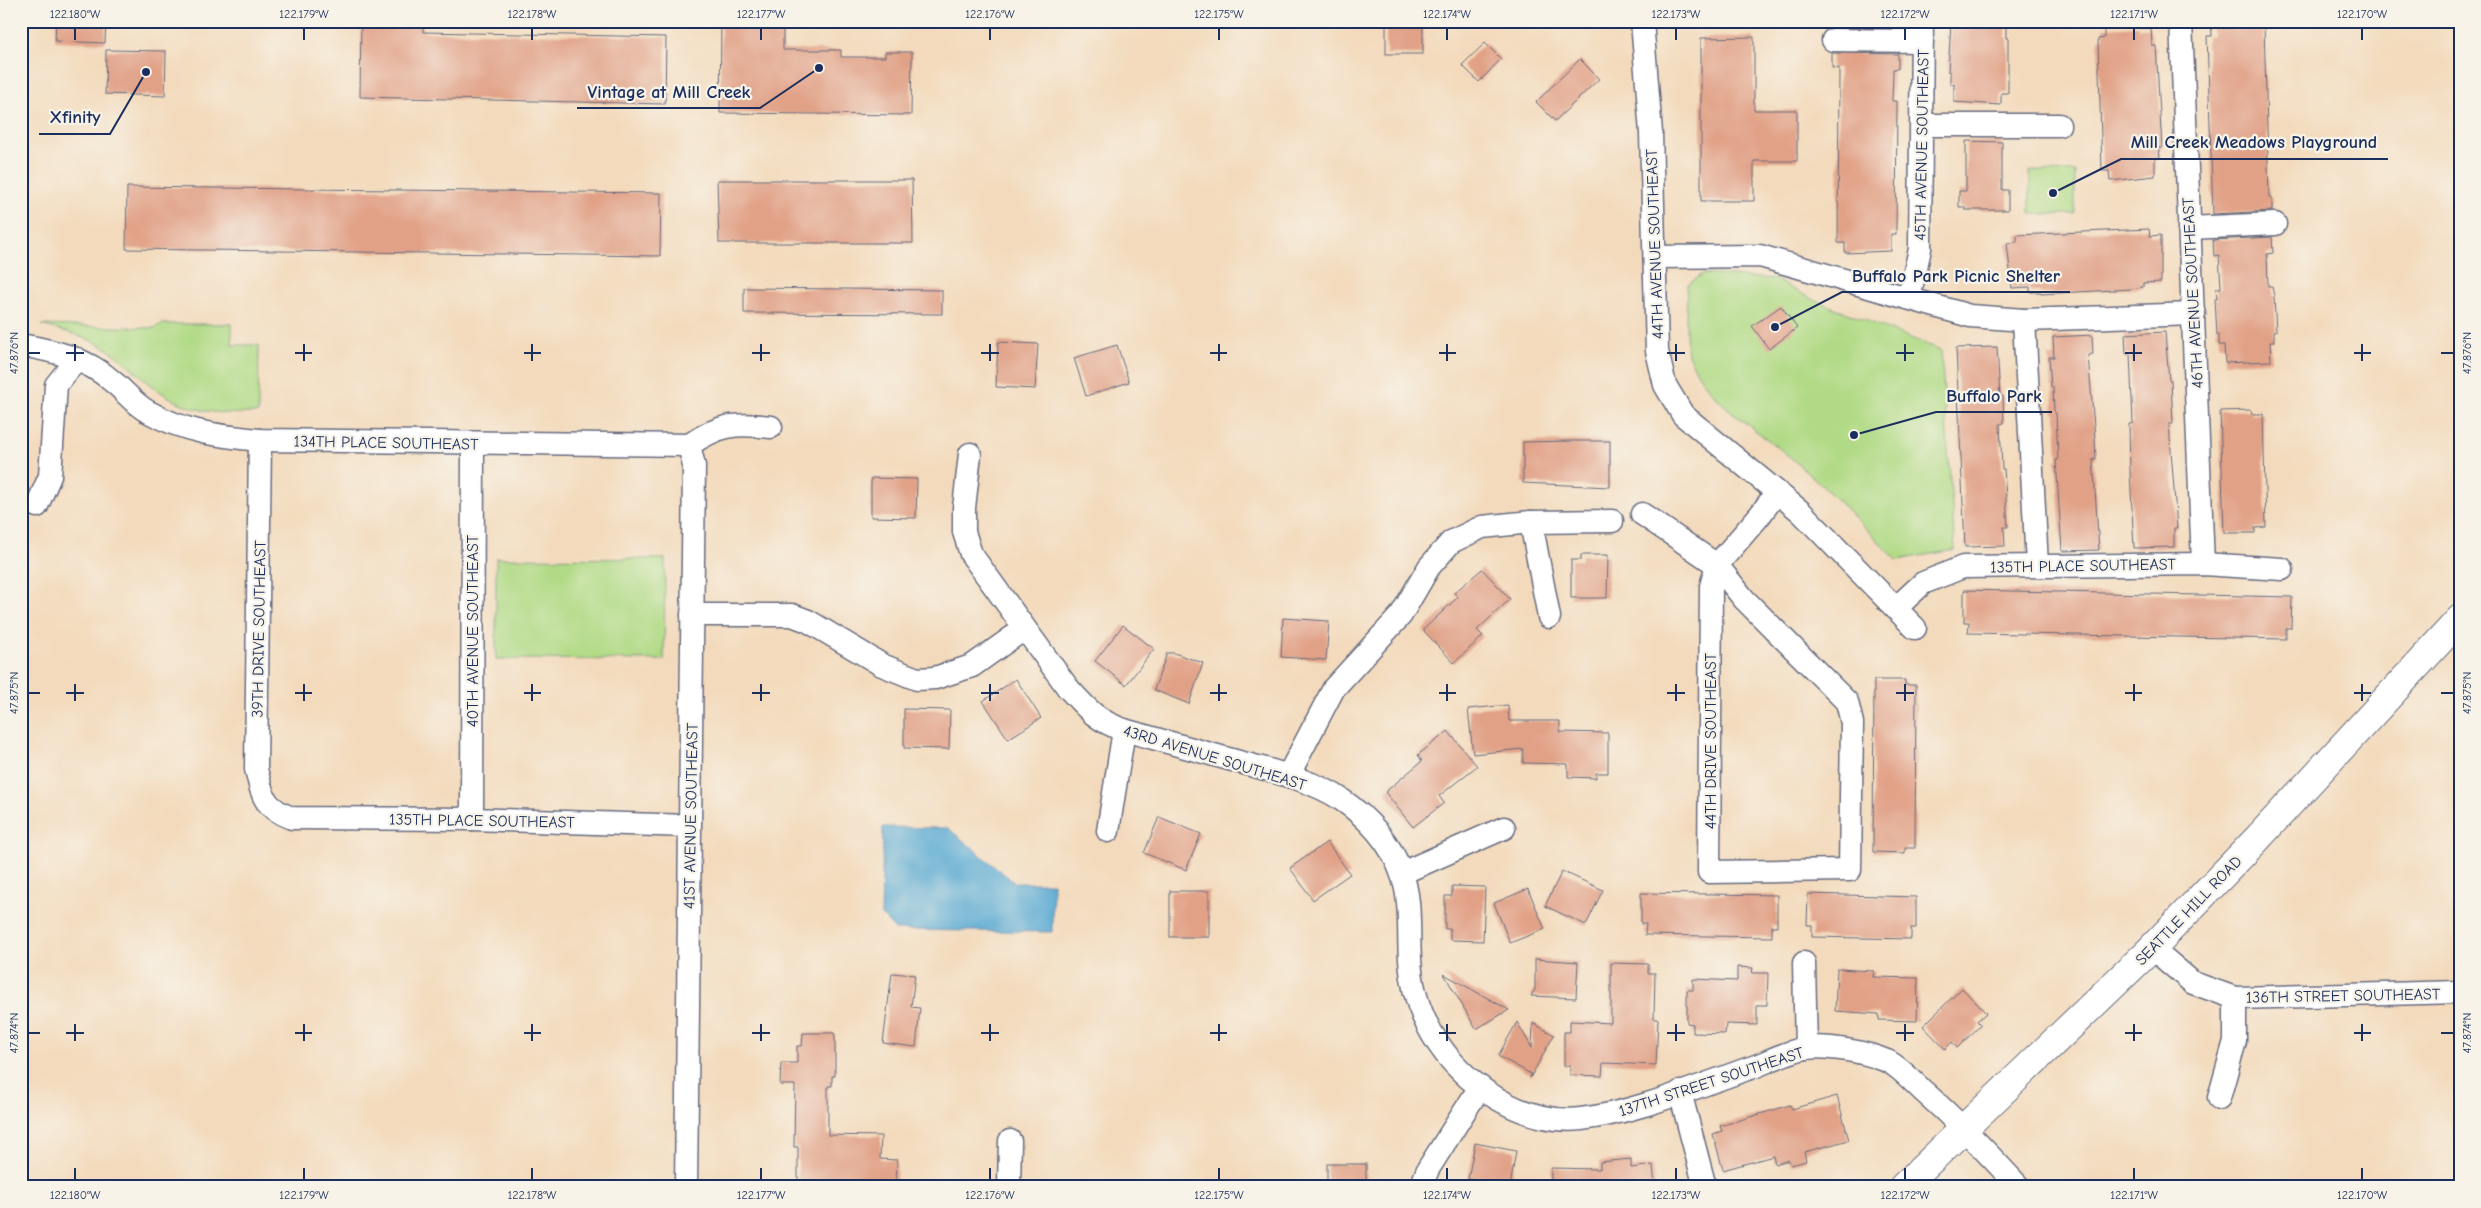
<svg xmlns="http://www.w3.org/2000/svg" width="2481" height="1208" font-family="'Comic Neue',sans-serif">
<rect width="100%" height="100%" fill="#f7f3e8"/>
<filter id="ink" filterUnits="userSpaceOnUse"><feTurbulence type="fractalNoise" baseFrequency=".02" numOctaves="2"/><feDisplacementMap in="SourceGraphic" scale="10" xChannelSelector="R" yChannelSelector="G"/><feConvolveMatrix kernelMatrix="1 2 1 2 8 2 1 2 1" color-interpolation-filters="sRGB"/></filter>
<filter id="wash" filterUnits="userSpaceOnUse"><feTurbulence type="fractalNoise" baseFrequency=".0096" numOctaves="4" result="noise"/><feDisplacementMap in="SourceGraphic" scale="20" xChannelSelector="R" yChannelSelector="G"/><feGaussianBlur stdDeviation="1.12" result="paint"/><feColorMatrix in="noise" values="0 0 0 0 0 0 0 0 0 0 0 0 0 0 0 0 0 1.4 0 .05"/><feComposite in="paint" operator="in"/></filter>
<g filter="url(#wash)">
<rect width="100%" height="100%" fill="#f3dabc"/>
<g fill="#b0da85" stroke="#668472">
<path d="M2030 171 2075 172V214H2030Z"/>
<path d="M1703 274 1774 279 1812 299 1941 350 1955 550 1897 560C1862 525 1828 489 1790 457 1751 425 1711 405 1689 357 1684 346 1687 300 1687 285Z"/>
<path d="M162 324H232V345H259L258 413C236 414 212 414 190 407 157 396 136 369 109 350 88 337 64 331 41 325L154 328Z"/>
<path d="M496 558 665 559 664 660 496 659Z"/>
</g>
<path fill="#57a8d2" stroke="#396c98" d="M883 827 948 828 1015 883H1053L1052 932 895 930 881 915Z"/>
<g id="blocks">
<g fill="#e1a187">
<path d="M56 21H106L105 43 55 41Z"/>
<path d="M361 21H423V32L666 37 665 104 360 97Z"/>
<path d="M721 21H783V50H841V57H885V52H912L911 115 720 113Z"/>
<rect x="1386" y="21" width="37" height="33"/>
<path d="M1832 21H1899V28L1832 27Z"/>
<path d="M1951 21H2006V38H2008V93H2001V105L1954 102V84H1950V72H1948Z"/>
<path d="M2211 21H2257V25H2264L2269 197H2272V211L2213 214 2207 36H2212Z"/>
<path d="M2138 26V28H2151L2152 46H2156L2162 148H2159L2160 158H2155V176L2110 181 2109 171H2102L2098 39 2104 38V28Z"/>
<path d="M1754 37V110H1797V161H1754V201H1701V38Z"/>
<path d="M1485 43 1501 59 1479 82 1462 65Z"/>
<path d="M106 50 166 51 165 96 105 94Z"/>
<path d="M1832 53 1898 54V69H1893L1892 101H1897L1896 234H1891V251L1845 253V243H1838L1839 68H1832Z"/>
<path d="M1580 59 1599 79 1555 121 1536 102Z"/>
<path d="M1966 141 2002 142V190H2008V210H1965V207H1959V191H1966Z"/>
<path d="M717 180H912L913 243H719Z"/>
<path d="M127 187 661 193 660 256 126 249Z"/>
<path d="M2149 229 2150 236 2161 235V282L2143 283V287L2131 289 2041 294V292H2030V287L2012 288 2007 243 2017 242V235Z"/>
<path d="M2272 237 2273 253 2267 254 2268 286H2272L2274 297 2276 331H2274V342H2270L2271 361 2225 363 2224 345H2219V334L2217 335 2215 299H2217L2216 288H2221L2219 255 2214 256 2213 240Z"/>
<path d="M744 288 942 290V314L744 313Z"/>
<path d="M1781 306 1797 328 1769 349 1752 326Z"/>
<path d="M2165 332 2169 380H2171L2173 424H2169L2177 528H2174V547L2134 548 2130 471 2129 424 2133 423 2130 354H2126L2125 334Z"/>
<path d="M2092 335 2093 354 2088 355 2095 438 2096 459H2093L2099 550 2062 551 2056 460H2058L2056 413H2054L2053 387H2051L2049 357H2054L2053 337Z"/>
<path d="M998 342 1038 344 1035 389 996 387Z"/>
<path d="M1117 345 1129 382 1086 396 1074 358Z"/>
<path d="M1997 347 2000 396H2003L2004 423 2000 424 2002 469H2004L2008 527H2004L2005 546 1965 547 1956 348Z"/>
<path d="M2251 410 2252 414H2263L2266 527 2255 528V533H2224L2220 411Z"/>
<path d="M1571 441H1610V487L1523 483V442Z"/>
<path d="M871 478 917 479 916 518 871 517Z"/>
<path d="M1581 555H1608L1607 598H1571V560H1581Z"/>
<path d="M1482 569 1510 599 1477 630 1483 636 1454 663 1423 630 1458 597 1454 593Z"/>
<path d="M1964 590 2292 597 2291 628H2286V639L1968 633 1969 622H1964Z"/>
<path d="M1283 618 1329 621 1326 660 1281 657Z"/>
<path d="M1123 625 1154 649 1126 685 1095 661Z"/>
<path d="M1167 653H1174L1203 663 1189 704 1154 690Z"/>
<path d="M1016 679 1041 718 1008 739 983 701Z"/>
<path d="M1874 680H1905V685H1916L1915 848H1905V853L1873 852Z"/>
<path d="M1508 705 1509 721H1560V732L1608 733V773H1596V778L1568 777V764L1523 763V749L1473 754 1468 709Z"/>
<path d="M904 709 950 710 949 749 904 748Z"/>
<path d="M1448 731 1477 766 1439 796 1444 803 1413 827 1385 792 1422 761 1418 755Z"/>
<path d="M1159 817 1201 834 1186 870 1144 853Z"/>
<path d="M1327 842 1350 874 1313 900 1290 868Z"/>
<path d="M1562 871 1603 890 1586 925 1545 906Z"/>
<path d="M1452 886 1485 887 1483 941 1450 940V929H1445V896H1452Z"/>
<path d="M1528 889 1545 929 1510 943 1494 903Z"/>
<rect x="1170" y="891" width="39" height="46"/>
<path d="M1641 893 1777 895V926H1772V937L1645 935 1646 924H1641Z"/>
<path d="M1808 894 1916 897V928H1911V939L1812 937V925H1807Z"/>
<path d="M1535 959 1578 962 1576 998 1531 996 1535 989Z"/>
<path d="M1611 963 1648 964V973H1655L1654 1019H1658L1656 1065 1603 1063 1602 1076 1570 1075V1066H1564V1032H1570V1021L1611 1023Z"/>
<path d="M1737 967 1753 968 1752 973H1768L1767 1005H1757V1025L1726 1024 1725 1034 1693 1033V1024L1687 1023V990H1693V979L1737 981Z"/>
<path d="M1837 969 1874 971 1873 977 1918 978 1917 1021 1879 1020V1014L1835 1011Z"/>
<path d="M892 973 915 975 911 1007 920 1008 916 1047 883 1043Z"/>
<path d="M1444 974 1509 1010 1476 1029Z"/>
<path d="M1962 988 1986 1013 1977 1021 1981 1025 1957 1048 1952 1042 1945 1049 1923 1026Z"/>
<path d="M1517 1022 1532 1048 1533 1023 1554 1035 1530 1078 1531 1074 1498 1056Z"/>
<path d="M803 1033H834L835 1036V1076H832V1086H828V1135L881 1136 880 1159 897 1160 896 1184 837 1182V1187H798V1147H794L795 1085H780L781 1063H797V1046H802Z"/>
<path d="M1837 1096 1849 1140 1804 1152 1806 1161 1791 1165 1789 1160 1775 1164 1773 1156 1723 1170 1713 1134 1722 1131 1720 1126 1790 1105 1792 1109Z"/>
<path d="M1475 1143 1516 1151 1510 1187 1468 1179Z"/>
<path d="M1631 1159V1168L1653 1165 1655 1187H1551V1168L1600 1169V1162Z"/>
<rect x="1327" y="1164" width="39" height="23"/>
</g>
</g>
</g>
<g filter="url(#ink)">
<use href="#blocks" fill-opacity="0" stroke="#676b7f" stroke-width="1"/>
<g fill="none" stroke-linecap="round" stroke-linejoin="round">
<defs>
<g id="minor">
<path d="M1642 21 1651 133 1657 351 1665 385 1683 415 1800 511 1915 628"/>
<path d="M2181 21 2203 564"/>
<path d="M1833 40 1922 41"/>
<path d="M1923 125H2059"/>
<path d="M2189 228 2275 224"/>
<path d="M1655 257 1760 256 1970 316 2024 320 2194 314"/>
<path d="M1909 298 1920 249 1922 21"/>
<path d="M2024 320 2037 565"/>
<path d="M21 345C55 351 86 358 112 381 124 390 134 404 147 411 184 432 218 436 260 440L689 445C720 424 735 423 771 427"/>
<path d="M260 440 256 769C263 797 263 807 292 818L472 819 689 826"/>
<path d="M970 454 964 508V532L971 554 1068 688C1087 709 1097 721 1124 730 1163 741 1203 752 1243 763 1273 771 1317 782 1342 800 1367 817 1391 843 1401 872 1412 899 1408 931 1410 959 1413 1022 1451 1075 1507 1104 1528 1115 1556 1122 1581 1119 1636 1113 1703 1084 1756 1066 1771 1060 1789 1051 1806 1048 1828 1045 1866 1052 1887 1061 1900 1067 1912 1081 1923 1091 1957 1121 1988 1153 2019 1187"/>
<path d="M37 506 50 476 56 385 77 359"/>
<path d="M1642 514 1717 565 1744 599 1847 702 1852 723 1850 870 1709 872 1711 586 1717 565 1760 515 1777 492"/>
<path d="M1531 522 1549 617"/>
<path d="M1896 608 1923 583 1963 567 2203 564 2282 569"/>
<path d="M692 615H792L808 621 882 665 917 679 935 678 972 666 1024 629"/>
<path d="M1288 776 1334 688 1401 615 1429 567 1451 542 1482 527 1531 522 1612 521"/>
<path d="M472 819 473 443"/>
<path d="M1108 831 1124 730"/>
<path d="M1402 873 1504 828"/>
<path d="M2152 948 2193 983 2235 998 2460 992"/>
<path d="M1804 963 1806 1048"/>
<path d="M1680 1092 1705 1187"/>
<path d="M2219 1098 2235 1041V998"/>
<path d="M686 1187 694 466 689 445"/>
<path d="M1009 1187 1010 1141"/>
<path d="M1421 1187 1428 1169 1480 1087"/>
</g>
<path id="major" d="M1903 1187 2152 948 2258 838 2460 619"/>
</defs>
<use href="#minor" stroke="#676b7f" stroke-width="25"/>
<use href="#major" stroke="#676b7f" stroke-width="30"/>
<use href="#minor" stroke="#fff" stroke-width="22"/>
<use href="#major" stroke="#fff" stroke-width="28"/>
</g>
</g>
<path fill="none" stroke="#1b2f5e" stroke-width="2" d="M75 28V40M304 28V40M532 28V40M761 28V40M990 28V40M1219 28V40M1447 28V40M1676 28V40M1905 28V40M2134 28V40M2362 28V40M75 344V361M304 344V361M532 344V361M761 344V361M990 344V361M1219 344V361M1447 344V361M1676 344V361M1905 344V361M2134 344V361M2362 344V361M28 353H40M66 353H84M295 353H312M524 353H541M752 353H770M981 353H999M1210 353H1227M1439 353H1456M1667 353H1685M1896 353H1914M2125 353H2142M2354 353H2371M2441 353H2454M75 684V701M304 684V701M532 684V701M761 684V701M990 684V701M1219 684V701M1447 684V701M1676 684V701M1905 684V701M2134 684V701M2362 684V701M28 693H40M66 693H84M295 693H312M524 693H541M752 693H770M981 693H999M1210 693H1227M1439 693H1456M1667 693H1685M1896 693H1914M2125 693H2142M2354 693H2371M2441 693H2454M75 1024V1041M304 1024V1041M532 1024V1041M761 1024V1041M990 1024V1041M1219 1024V1041M1447 1024V1041M1676 1024V1041M1905 1024V1041M2134 1024V1041M2362 1024V1041M28 1033H40M66 1033H84M295 1033H312M524 1033H541M752 1033H770M981 1033H999M1210 1033H1227M1439 1033H1456M1667 1033H1685M1896 1033H1914M2125 1033H2142M2354 1033H2371M2441 1033H2454M75 1168V1180M304 1168V1180M532 1168V1180M761 1168V1180M990 1168V1180M1219 1168V1180M1447 1168V1180M1676 1168V1180M1905 1168V1180M2134 1168V1180M2362 1168V1180"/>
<g text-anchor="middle" stroke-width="4.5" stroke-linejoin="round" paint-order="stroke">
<g font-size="16" fill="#1b2f5e" stroke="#f7f3e8">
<text transform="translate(1921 145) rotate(-89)" y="6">45TH AVENUE SOUTHEAST</text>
<text transform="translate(1654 244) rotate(-92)" y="6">44TH AVENUE SOUTHEAST</text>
<text transform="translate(2192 293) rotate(-93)" y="6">46TH AVENUE SOUTHEAST</text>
<text transform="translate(386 442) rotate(1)" y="6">134TH PLACE SOUTHEAST</text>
<text transform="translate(2083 565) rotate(-1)" y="6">135TH PLACE SOUTHEAST</text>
<text transform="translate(258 629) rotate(-89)" y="6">39TH DRIVE SOUTHEAST</text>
<text transform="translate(472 631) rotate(-90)" y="6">40TH AVENUE SOUTHEAST</text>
<text transform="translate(1710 741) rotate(-90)" y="6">44TH DRIVE SOUTHEAST</text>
<text transform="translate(1215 757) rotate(17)" y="6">43RD AVENUE SOUTHEAST</text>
<text transform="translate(690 816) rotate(-89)" y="6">41ST AVENUE SOUTHEAST</text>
<text transform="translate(482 820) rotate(1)" y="6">135TH PLACE SOUTHEAST</text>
<text transform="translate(2188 910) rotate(-46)" y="6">SEATTLE HILL ROAD</text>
<text transform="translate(2343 995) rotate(-1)" y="6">136TH STREET SOUTHEAST</text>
<text transform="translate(1711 1081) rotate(-18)" y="6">137TH STREET SOUTHEAST</text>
</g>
</g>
<path fill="none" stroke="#1b2f5e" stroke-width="2" d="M819 68L760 108H577M146 72L110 134H39M2053 193L2121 159H2388M1775 327L1842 292H2070M1854 435L1936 412H2052"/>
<g fill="#1b2f5e" stroke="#f7f3e8" stroke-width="2">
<circle cx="819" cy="68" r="5"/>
<circle cx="146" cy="72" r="5"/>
<circle cx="2053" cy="193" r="5"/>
<circle cx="1775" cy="327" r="5"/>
<circle cx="1854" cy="435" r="5"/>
</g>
<g font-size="18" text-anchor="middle" font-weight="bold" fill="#1b2f5e" stroke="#f7f3e8" stroke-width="4.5" stroke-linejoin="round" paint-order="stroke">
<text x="669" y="98">Vintage at Mill Creek</text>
<text x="75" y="123">Xfinity</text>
<text x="2254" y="148">Mill Creek Meadows Playground</text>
<text x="1956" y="282">Buffalo Park Picnic Shelter</text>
<text x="1994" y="402">Buffalo Park</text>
</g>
<rect width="2481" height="1208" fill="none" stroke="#f7f3e8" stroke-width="55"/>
<rect x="28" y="28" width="2426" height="1152" fill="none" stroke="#1b2f5e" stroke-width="2"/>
<g font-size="12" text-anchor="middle" fill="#1b2f5e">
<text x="75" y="18">122.180°W</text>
<text x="304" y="18">122.179°W</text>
<text x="532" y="18">122.178°W</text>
<text x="761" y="18">122.177°W</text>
<text x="990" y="18">122.176°W</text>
<text x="1219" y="18">122.175°W</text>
<text x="1447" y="18">122.174°W</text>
<text x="1676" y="18">122.173°W</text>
<text x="1905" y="18">122.172°W</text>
<text x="2134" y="18">122.171°W</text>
<text x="2362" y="18">122.170°W</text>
<text transform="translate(14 353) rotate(-90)" y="4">47.876°N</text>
<text transform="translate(2467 353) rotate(-90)" y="4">47.876°N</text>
<text transform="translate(14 693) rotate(-90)" y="4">47.875°N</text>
<text transform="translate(2467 693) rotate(-90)" y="4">47.875°N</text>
<text transform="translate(14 1033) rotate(-90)" y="4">47.874°N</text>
<text transform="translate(2467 1033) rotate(-90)" y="4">47.874°N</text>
<text x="75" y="1199">122.180°W</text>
<text x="304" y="1199">122.179°W</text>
<text x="532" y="1199">122.178°W</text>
<text x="761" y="1199">122.177°W</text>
<text x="990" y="1199">122.176°W</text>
<text x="1219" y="1199">122.175°W</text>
<text x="1447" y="1199">122.174°W</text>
<text x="1676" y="1199">122.173°W</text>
<text x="1905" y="1199">122.172°W</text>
<text x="2134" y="1199">122.171°W</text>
<text x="2362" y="1199">122.170°W</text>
</g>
</svg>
